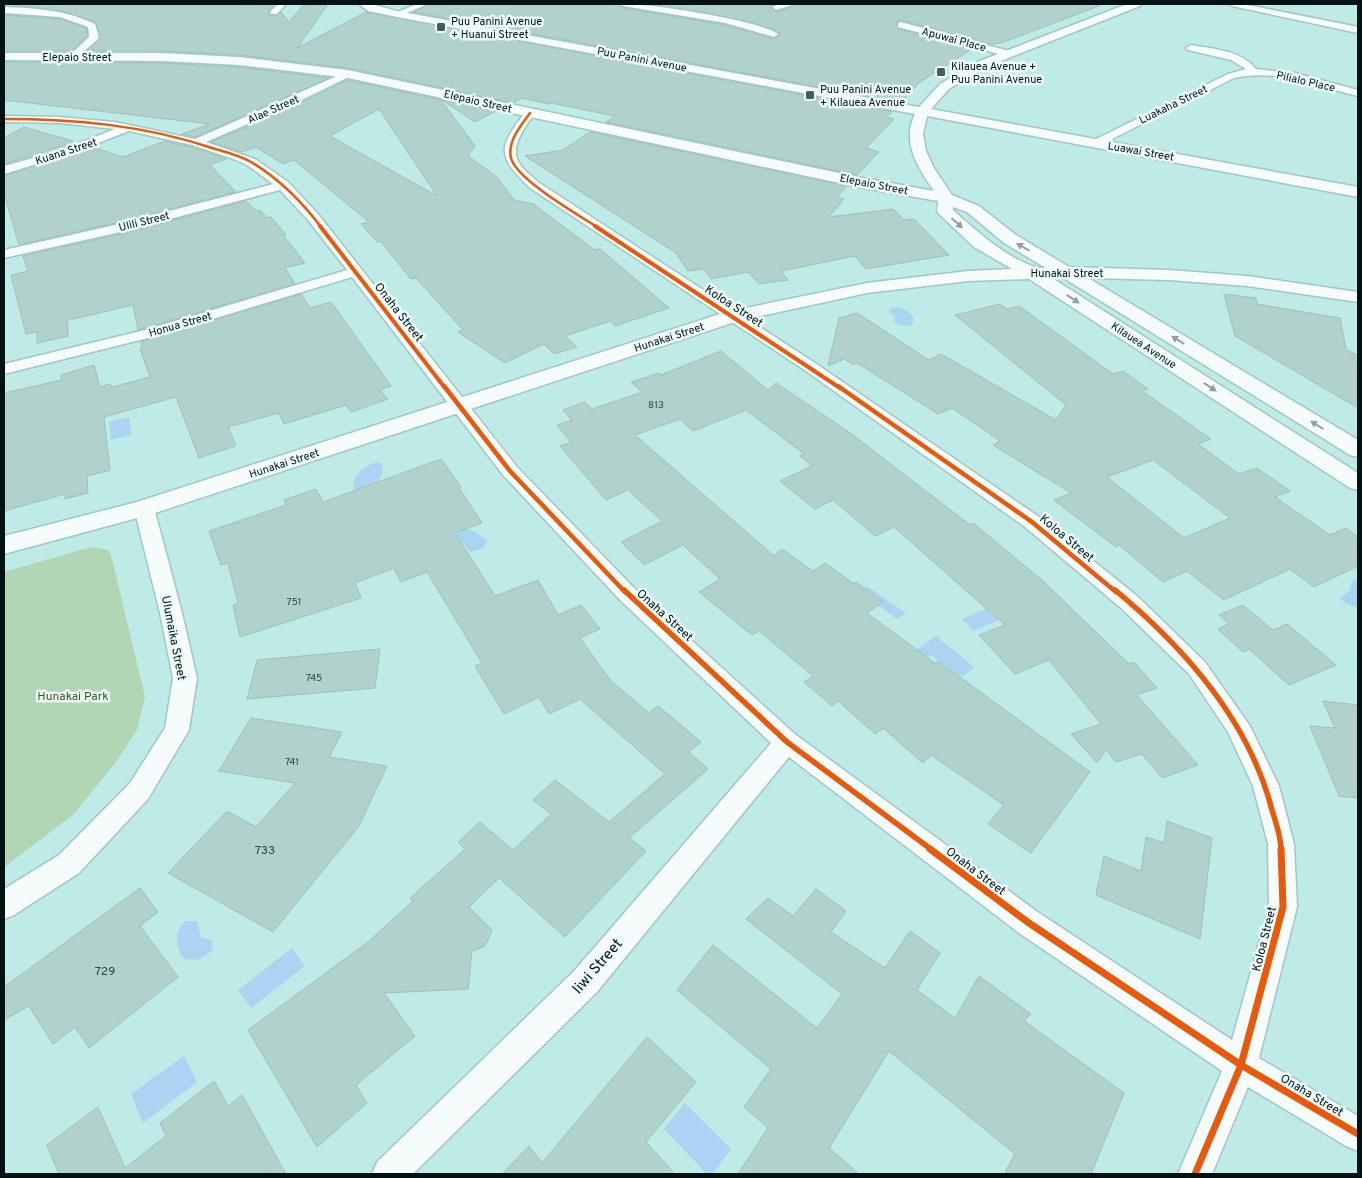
<svg xmlns="http://www.w3.org/2000/svg" width="1362" height="1178" font-family="Overpass,sans-serif">
<rect width="100%" height="100%" fill="#beeae7"/>
<path fill="#b2d6b3" d="M91 547 109 550 113 563 145 697 137 730 116 762 73 815 4 867V572Z"/>
<g fill="#aad4f2">
<path d="M897 307 906 310 913 316V324C906 328 901 326 894 322L895 316 889 312 890 308Z"/>
<path d="M129 417 131 435 111 440 109 422Z"/>
<path d="M374 463H381L383 471 377 485 359 493 353 487C354 475 363 467 374 463Z"/>
<path d="M463 528 473 531 487 540 484 548 470 552 463 543 457 542 448 533Z"/>
<path d="M1355 580 1358 581V608L1345 603 1340 598 1350 590 1351 583Z"/>
<path d="M867 586 905 613 897 619 859 591Z"/>
<path d="M994 605 1006 617 973 631 962 619Z"/>
<path d="M936 636 974 667 962 677 931 655 924 660 914 652Z"/>
<path d="M185 921H197L201 938 212 940 213 949C203 959 197 962 183 958 175 944 174 933 185 921Z"/>
<path d="M292 948 305 966 251 1008 238 990Z"/>
<path d="M184 1056 197 1082 143 1123 131 1094Z"/>
<path d="M685 1103 731 1149 712 1174H707L664 1129Z"/>
</g>
<g fill="#b1d2cc" stroke="#9fc0ba" fill-rule="evenodd">
<path d="M4 4H238L239 6 274 4 268 12 269 15 277 16 281 12 289 22 304 4H328L297 48 366 12 892 112 886 117 894 119 866 148 879 152 857 175 606 122 615 116 551 103 549 104 522 98 513 103 348 68 239 55 162 51H87L100 39 96 22 62 11Z"/>
<path d="M430 4H617L623 8 725 25 773 39 779 36V32L751 22 702 12 647 4H775L770 7 777 12 798 4H1099V6L1001 43 992 44 901 20 897 21 898 29 972 49 920 82 901 102 414 12Z"/>
<path d="M4 15 60 19 86 28 87 36 71 51H4Z"/>
<path d="M4 62 162 63 239 67 329 78 195 137 182 134 210 124 4 100Z"/>
<path d="M347 80 441 100 475 146 468 156 498 178 514 200 533 204 595 250 600 249 669 308 615 326 611 321 565 336 577 347 554 354 544 344 505 363 458 332 463 330 416 278 411 279 381 242H377L361 224 369 222 294 160 283 164 256 147 242 152 211 142 286 110ZM379 109 437 196 330 136Z"/>
<path d="M442 100 496 111 475 122Z"/>
<path d="M24 127 76 142 4 164V138Z"/>
<path d="M590 132 847 186 837 197 844 199 829 217 893 209 904 220 914 219 949 255 866 269 855 256 781 271 788 280 759 284 748 272 711 279 704 269 688 271 676 253 525 156 563 150Z"/>
<path d="M165 141 191 147 226 159 210 165 236 192 119 222 19 245 4 193V176L92 147 123 157Z"/>
<path d="M246 201 256 211 260 210 267 218 271 217 286 235H283L305 263 285 268 295 284 138 330 133 305 69 320 67 322 68 336 37 343V332L26 334 11 275 28 271 23 256 121 234Z"/>
<path d="M301 294 310 308 331 302 391 386 380 390 388 399 351 412 346 405 284 424 279 413 228 427 236 446 199 458 176 397 104 417 110 470 87 476 88 493 65 499V494L4 511V393L62 380 61 375 94 365 100 387 110 384 112 387 150 377 140 349H142L141 342Z"/>
<path d="M1224 294 1256 298 1257 304 1340 318 1346 349 1358 356V408L1235 336Z"/>
<path d="M1000 304 1007 309 1019 306 1113 374 1123 371 1148 389 1142 391 1211 439 1198 444 1239 474 1257 468 1290 491 1275 497 1330 535 1346 528 1358 537V566L1314 587 1290 569 1224 600 1187 571 1163 582 1119 545 1116 547 1054 500 1071 493 993 445 1000 441 952 408 938 414 857 363 854 365 844 359 828 366 839 318 857 313 929 360 941 354 1056 420 1066 405 955 315ZM1153 460 1230 518 1184 538 1107 477Z"/>
<path d="M721 351 768 390 776 383 849 432 970 525 973 523 1042 580 1129 664 1134 662 1157 688 1137 695 1198 765 1162 778 1142 754 1116 762 1106 750 1097 763 1071 734 1101 724 1049 660 1015 674 979 635 1005 625 894 527 875 536 833 500 815 509 780 481 812 466 800 456 804 454 746 410 693 431 680 419 635 435 774 556 782 549 813 571 825 563 854 584 856 582 883 602 867 613 936 664 938 661 1090 772 1031 853 988 824 1004 805 931 755 923 763 883 728 875 734 838 701 832 706 804 682 813 676 759 631 752 635 699 592 720 579 683 545 644 565 621 542 662 521 628 490 606 500 560 446 571 442 557 425 572 420 563 410 585 402 592 409 642 392 631 382 659 373 661 375Z"/>
<path d="M441 459 461 487 459 488 482 523 455 533 495 596 538 580 558 615 581 605 600 629 580 638 610 680 649 713 658 706 701 742 689 752 708 769 629 838 646 851 565 937 499 878 469 907 492 930 485 946 472 951 468 989 384 993 415 1036 356 1085 367 1103 317 1147 248 1030 368 942 413 901 410 898 465 849 458 842 480 822 513 850 551 814 533 800 555 780 609 822 665 774 580 699 549 714 539 697 504 714 475 666 482 663 427 572 401 582 394 568 355 583 361 598 240 637 233 605 238 603 228 563 221 565 209 531 286 505 284 500 316 489 323 502Z"/>
<path d="M1243 605 1273 630 1287 624 1336 665 1289 685 1249 649 1243 652 1218 629 1229 624 1219 615Z"/>
<path d="M380 649 375 688 247 699 257 660Z"/>
<path d="M1323 701 1358 705V798L1339 796 1310 726 1335 728Z"/>
<path d="M251 718 342 732 329 757 387 766 359 826 273 932 168 873 227 811 256 827 295 783 219 771Z"/>
<path d="M1167 821 1212 838 1200 939 1096 895 1104 856 1141 871 1146 837 1164 843Z"/>
<path d="M140 888 158 912 140 926 178 977 89 1048 75 1027 53 1044 29 1006 4 1020V987Z"/>
<path d="M816 889 846 911 831 932 885 968 910 931 940 953 917 990 955 1018 979 976 1031 1014 1024 1021 1124 1093 1091 1174H1004L1015 1154 889 1051 829 1148 859 1174H738L768 1128 744 1107 771 1069 677 990 713 945 817 1028 842 994 746 919 768 898 793 916Z"/>
<path d="M647 1037 696 1082 646 1142 675 1174H502L529 1146 542 1163Z"/>
<path d="M214 1081 228 1106 242 1095 286 1174H59L47 1145 98 1107 125 1168 166 1136 160 1123Z"/>
</g>
<g fill="none" stroke-linecap="round" stroke-linejoin="round">
<defs>
<g id="minor">
<path d="M278 4H286L277 14H271L270 12Z"/>
<path d="M417 4H428L400 16 393 14Z"/>
<path d="M619 4C642 2 763 21 778 34L774 37 725 23 623 6Z"/>
<path d="M780 4H796L776 10 772 7Z"/>
<path d="M1228 4H1243L1358 27V33L1232 6Z"/>
<path d="M4 7C36 8 66 10 95 24L99 38 77 58H71V54L89 37 88 27 60 17 4 13Z"/>
<path d="M901 22 1009 51 1011 53 1006 56 898 27V23Z"/>
<path d="M1191 45C1213 49 1241 50 1256 69L1295 73 1358 90V96C1316 87 1278 68 1234 78L1100 145H1092L1090 143 1092 141 1228 74 1246 69 1231 60 1188 50 1186 48Z"/>
<path d="M348 71 353 74 351 76 285 108 206 142 255 159 288 182 318 214 517 467 637 591 796 735 1039 913 1232 1040 1269 907 1268 844 1253 786 1228 732 1189 674 1121 608 1025 527 806 371 530 188C496 155 498 148 526 111L530 110 535 113C526 126 509 146 519 163 523 170 532 176 538 182L818 365 1039 517 1137 596 1205 662 1250 726 1279 786 1294 844 1297 907 1259 1058 1358 1116V1151L1346 1146 1248 1087 1212 1174H1178L1222 1071 1019 933 789 757 597 992 413 1174H372L377 1162 575 970 771 743 621 601 503 475 352 277 156 336 4 374V364L145 330 347 270 308 220 280 190 121 232 4 258V250L119 224 273 184 247 165 236 160 192 145 129 131 70 154 4 174V166L62 150 115 129 59 123 4 122V116L59 117 115 122 195 139Z"/>
<path d="M144 502 151 503 154 508 182 613 197 678 189 730 148 799 79 873 14 915 4 919V889L59 855 130 783 165 728 173 678 160 613 134 508 137 503Z"/>
</g>
<path id="tertiary" d="M359 4C371 3 384 8 397 11L919 107 940 84 977 62 1127 4H1141L1140 6 986 67 949 89 931 109 1358 187V197L927 116 923 134 926 151 934 168 952 195 979 206 1016 235 1069 267 1169 270 1247 276 1358 292V302L1247 286 1169 280 1088 278 1358 440V457L1350 455 1062 277 1052 278 1358 473V490L1350 488 1029 279 968 281 867 293 738 321 152 514 4 554V536L137 502 726 312 867 283 968 271 1012 269 974 247 939 214 937 211 938 201 858 187 348 78 239 65 162 61 4 60V53H162L239 57 348 70 858 177 934 191C918 168 901 142 915 114L397 17 368 11ZM953 207 967 212 1004 243 1046 268C1018 269 973 228 953 210Z"/>
</defs>
<use href="#minor" stroke="#a2c6c3" stroke-width="3"/>
<use href="#tertiary" stroke="#a2c6c3" stroke-width="3"/>
<use href="#minor" fill="#f5fcfb" fill-rule="evenodd"/>
<use href="#tertiary" fill="#f5fcfb" fill-rule="evenodd"/>
<defs>
<g id="cycleway-far4">
<path d="M530 113C521 125 507 142 511 158 516 179 577 214 597 227"/>
<path d="M4 119C74 119 144 125 212 148 225 152 239 155 251 162 278 178 302 202 321 227"/>
</g>
<g id="cycleway-far3">
<path d="M320 226 445 388"/>
<path d="M595 226 840 388"/>
</g>
<g id="cycleway-far2">
<path d="M444 386 510 471 625 592"/>
<path d="M838 386 1032 522 1116 592"/>
</g>
<g id="cycleway-far1">
<path d="M624 590 787 742 932 850"/>
<path d="M1115 590C1185 648 1249 720 1272 810 1276 823 1281 837 1281 850"/>
</g>
<g id="cycleway">
<path d="M930 849 1029 923 1241 1065 1358 1134"/>
<path d="M1195 1174 1241 1065 1283 907 1281 849"/>
</g>
</defs>
<use href="#cycleway-far4" stroke="#edfcfb" stroke-width="4.5"/>
<use href="#cycleway-far3" stroke="#edfcfb" stroke-width="6"/>
<use href="#cycleway-far2" stroke="#edfcfb" stroke-width="7"/>
<use href="#cycleway-far1" stroke="#edfcfb" stroke-width="9"/>
<use href="#cycleway" stroke="#edfcfb" stroke-width="10"/>
<use href="#cycleway-far4" stroke="#e8590c" stroke-width="2.5"/>
<use href="#cycleway-far3" stroke="#e8590c" stroke-width="4"/>
<use href="#cycleway-far2" stroke="#e8590c" stroke-width="4.5"/>
<use href="#cycleway-far1" stroke="#e8590c" stroke-width="5.5"/>
<use href="#cycleway" stroke="#e8590c" stroke-width="7"/>
</g>
<defs><path id="oneway-solid" d="M-6-.8H1V-3.2L6.5 0L1 3.2V.8H-6Z" transform="scale(1.25)"/></defs>
<g fill="#939f9e">
<use href="#oneway-solid" transform="translate(957 223) rotate(42)"/>
<use href="#oneway-solid" transform="translate(1023 247) rotate(-150)"/>
<use href="#oneway-solid" transform="translate(1073 299) rotate(33)"/>
<use href="#oneway-solid" transform="translate(1178 340) rotate(-148)"/>
<use href="#oneway-solid" transform="translate(1210 387) rotate(33)"/>
<use href="#oneway-solid" transform="translate(1317 425) rotate(-148)"/>
</g>
<g fill="#425e5d" stroke="#edfcfb" stroke-width="2">
<rect x="436" y="22" width="10" height="10" rx="2.5"/>
<rect x="936" y="67" width="10" height="10" rx="2.5"/>
<rect x="805" y="90" width="10" height="10" rx="2.5"/>
</g>
<g text-anchor="middle" stroke-width="5" stroke-linejoin="round" paint-order="stroke">
<g font-size="10" fill="#2c4340">
<text x="656" y="408">813</text>
<text x="294" y="605">751</text>
<text x="314" y="681">745</text>
<text x="292" y="765">741</text>
</g>
<g font-size="11" fill="#001312" stroke="#edfcfb" text-anchor="start">
<text x="451" y="25">Puu Panini Avenue<tspan x="451" dy="13">+ Huanui Street</tspan></text>
<text x="951" y="70">Kilauea Avenue +<tspan x="951" dy="13">Puu Panini Avenue</tspan></text>
<text x="820" y="93">Puu Panini Avenue<tspan x="820" dy="13">+ Kilauea Avenue</tspan></text>
</g>
<g font-size="11" fill="#001312" stroke="#edfcfb">
<text transform="translate(954 39) rotate(15)" y="4">Apuwai Place</text>
<text x="77" y="61">Elepaio Street</text>
<text transform="translate(642 59) rotate(11)" y="4">Puu Panini Avenue</text>
<text transform="translate(1306 81) rotate(13)" y="4">Pilialo Place</text>
<text transform="translate(478 101) rotate(13)" y="4">Elepaio Street</text>
<text transform="translate(1173 104) rotate(-26)" y="4">Luakaha Street</text>
<text transform="translate(273 109) rotate(-24)" y="4">Alae Street</text>
<text transform="translate(66 151) rotate(-18)" y="4">Kuana Street</text>
<text transform="translate(1141 151) rotate(10)" y="4">Luawai Street</text>
<text transform="translate(874 184) rotate(11)" y="4">Elepaio Street</text>
<text transform="translate(144 221) rotate(-14)" y="4">Ulili Street</text>
<text x="1067" y="277">Hunakai Street</text>
<text transform="translate(180 324) rotate(-16)" y="4">Honua Street</text>
<text transform="translate(669 337) rotate(-18)" y="4">Hunakai Street</text>
<text transform="translate(1144 345) rotate(33)" y="4">Kilauea Avenue</text>
<text transform="translate(284 463) rotate(-18)" y="4">Hunakai Street</text>
</g>
<g font-size="12" fill="#001312" stroke="#edfcfb">
<text transform="translate(734 306) rotate(33)" y="4">Koloa Street</text>
<text transform="translate(399 312) rotate(52)" y="4">Onaha Street</text>
<text transform="translate(1067 538) rotate(40)" y="4">Koloa Street</text>
<text transform="translate(665 615) rotate(42)" y="4">Onaha Street</text>
<text transform="translate(174 638) rotate(79)" y="4">Ulumaika Street</text>
<text transform="translate(976 871) rotate(37)" y="4">Onaha Street</text>
<text transform="translate(1264 939) rotate(-76)" y="4">Koloa Street</text>
<text transform="translate(1312 1095) rotate(31)" y="4">Onaha Street</text>
</g>
<g font-size="12" fill="#395314" stroke="#edfcfb">
<text x="73" y="700">Hunakai Park</text>
</g>
<g font-size="12" fill="#2c4340">
<text x="265" y="854">733</text>
<text x="105" y="975">729</text>
</g>
<g font-size="15" fill="#001312" stroke="#edfcfb">
<text transform="translate(597 966) rotate(-49)" y="5">Iiwi Street</text>
</g>
</g>
<rect width="1362" height="1178" fill="none" stroke="#001312" stroke-width="10"/>
</svg>
